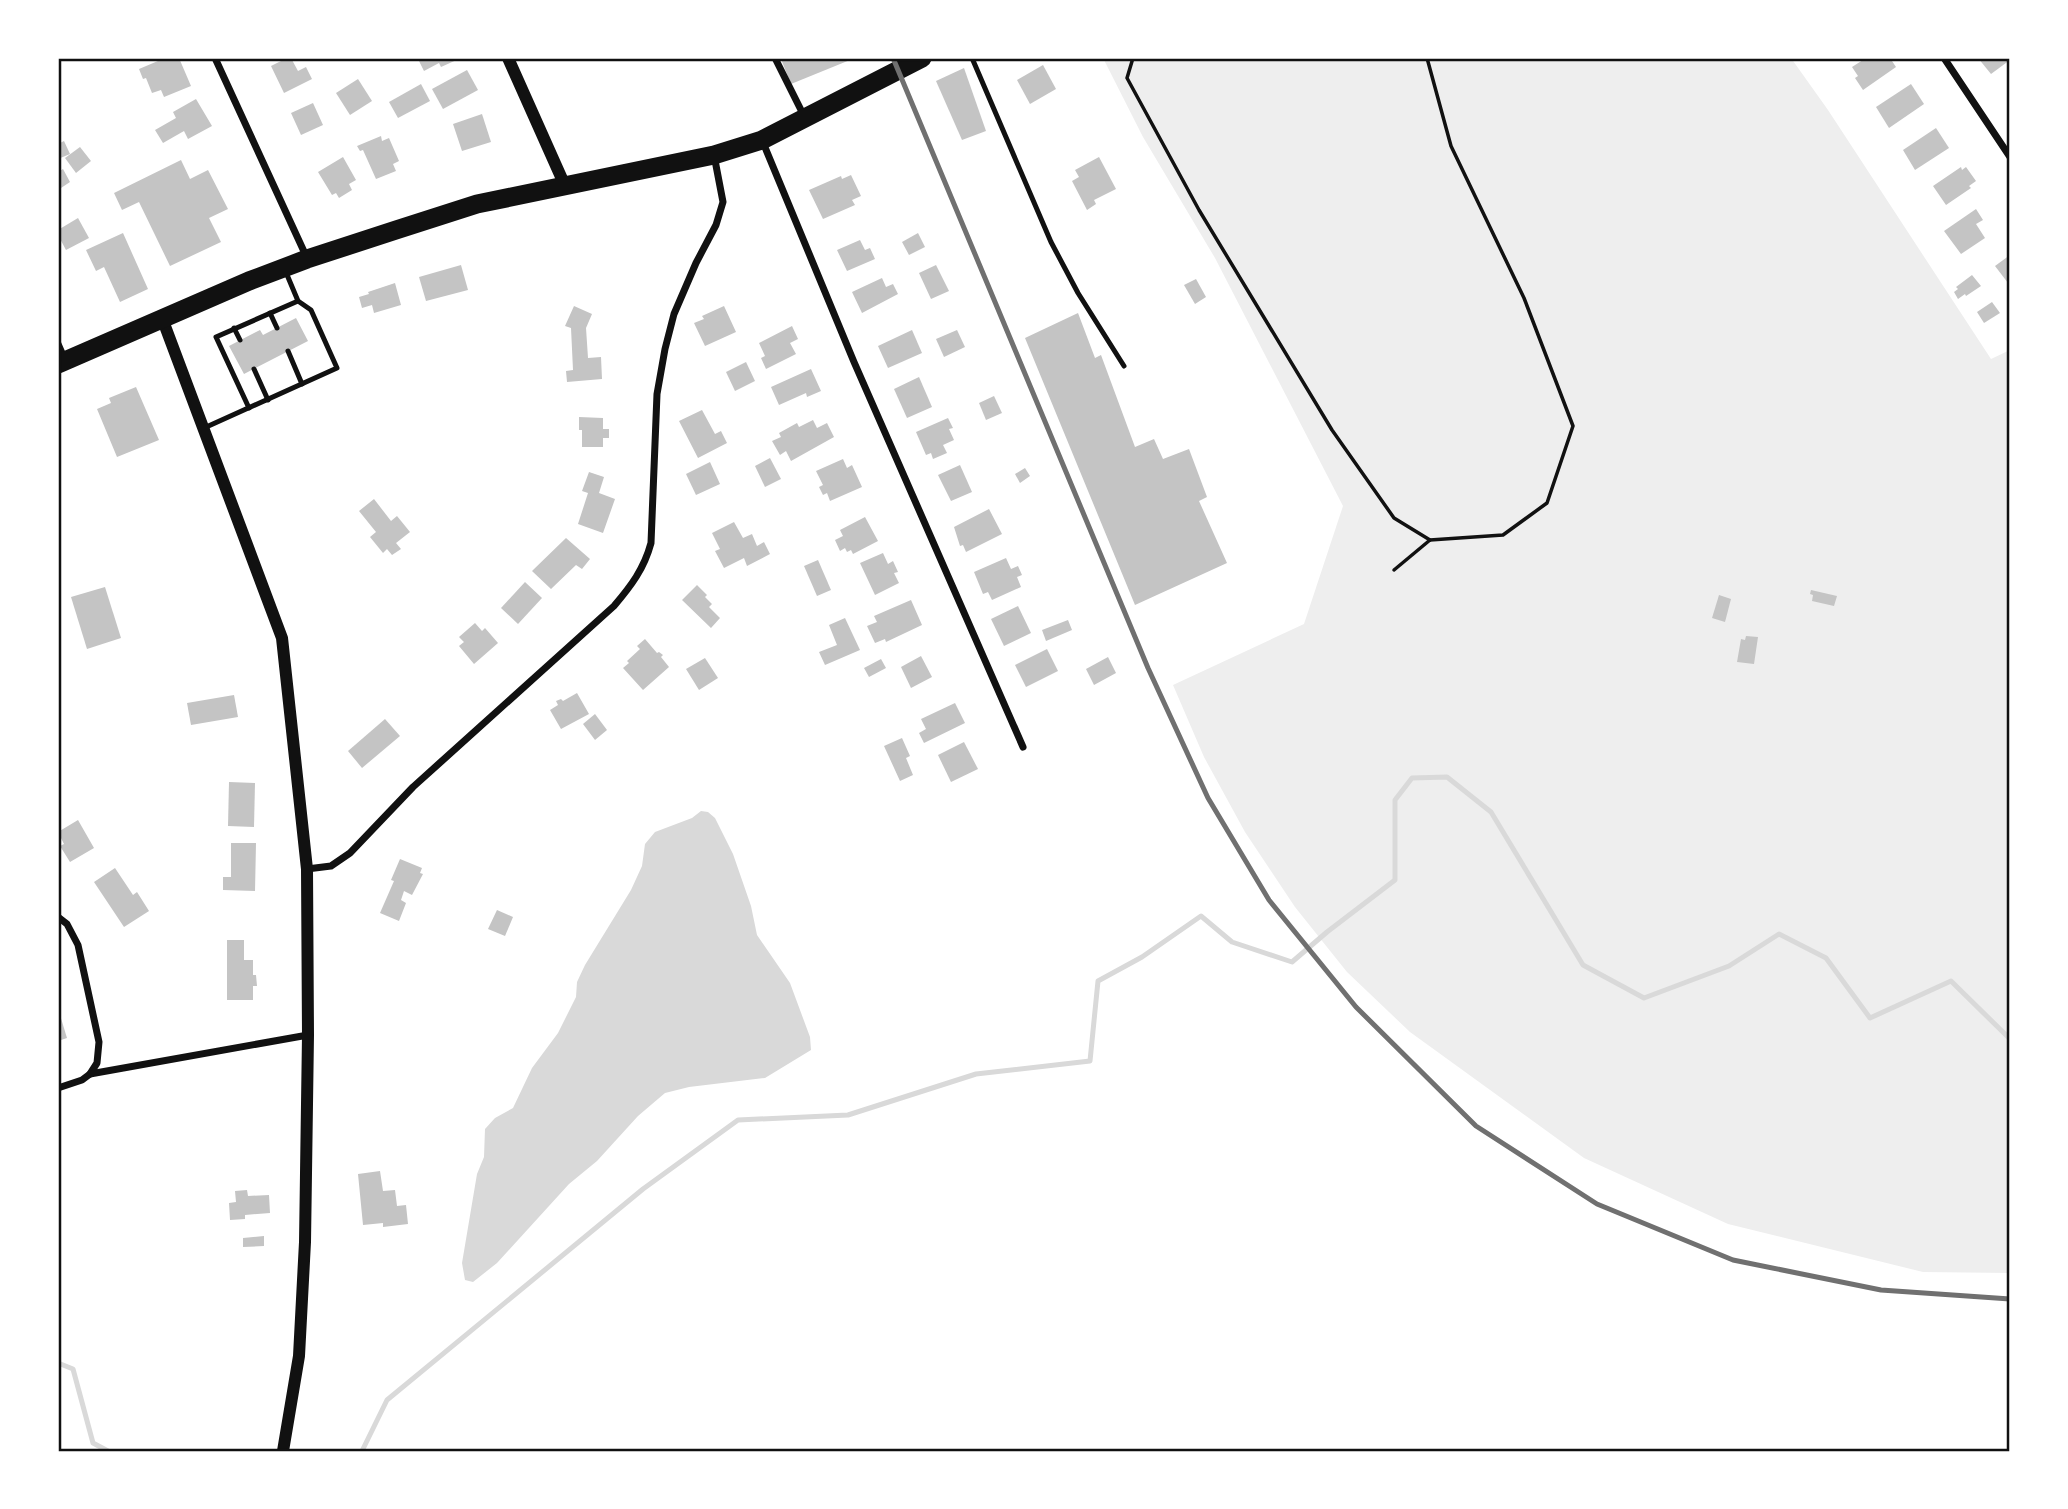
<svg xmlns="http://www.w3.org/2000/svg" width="2068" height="1509" font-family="'Source Serif 4',serif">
<rect width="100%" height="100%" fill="#fff"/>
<path fill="#eee" d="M1103 58H1791L1828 110 1991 359 2010 350V1273L1923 1272 1728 1224 1584 1158 1410 1032 1347 972 1295 907 1245 832 1204 757 1173 685 1304 624 1343 506 1215 258 1143 137Z"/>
<path fill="#d9d9d9" d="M701 811 708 812 715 818 733 854 751 906 757 935 790 983 810 1037 811 1050 765 1078 689 1087 665 1093 638 1116 597 1161 569 1184 497 1263 473 1282 465 1280 462 1263 477 1174 484 1157 485 1129 495 1118 513 1108 532 1068 558 1033 576 997 577 982 585 965 631 890 642 866 645 844 655 832 692 818Z"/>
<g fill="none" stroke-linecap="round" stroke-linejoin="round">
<g stroke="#d9d9d9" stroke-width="5">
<path d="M58 1363 73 1369 93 1443 108 1451"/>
<path d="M362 1451 387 1400 643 1189 738 1120 848 1115 976 1074 1090 1061 1098 981 1142 957 1201 916 1232 942 1292 962 1327 932 1395 880V800L1412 778 1447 777 1491 812 1583 965 1644 998 1729 966 1779 934 1826 958 1870 1018 1951 981 2010 1039"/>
</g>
</g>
<g fill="#c4c4c4">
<path d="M165 58H179L191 86 164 97 161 90 152 93 146 78 143 79 139 69Z"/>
<path d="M287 58H291L298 71 306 67 312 79 284 93 271 66Z"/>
<path d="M425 58H461L441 67 439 63 424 71 419 61Z"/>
<path d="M785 58H849L850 60 791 84 781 59Z"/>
<path d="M1866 58H1890L1896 67 1863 90 1855 78 1858 76 1852 67Z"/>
<path d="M1978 58H2008L2010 60 1991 74Z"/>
<path d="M1043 65 1056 89 1030 104 1017 80Z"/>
<path d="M964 68 986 131 962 140 936 81Z"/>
<path d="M467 70 478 90 443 109 432 89Z"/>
<path d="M358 79 372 101 350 115 336 93Z"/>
<path d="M421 84 430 101 398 118 389 102Z"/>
<path d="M1911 84 1924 104 1889 128 1876 107Z"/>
<path d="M196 99 212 126 188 139 184 131 163 143 155 130 176 118 173 112Z"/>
<path d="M313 103 323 125 301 135 291 113Z"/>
<path d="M482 114 491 142 462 151 453 124Z"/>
<path d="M1936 128 1949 148 1915 170 1903 150Z"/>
<path d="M381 136 382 141 389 138 399 161 393 164 396 171 376 179 363 150 360 151 357 146Z"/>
<path d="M64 141 70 154 58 159V144Z"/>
<path d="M80 147 91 161 76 173 65 158Z"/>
<path d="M343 157 356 180 349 184 352 190 339 198 336 193 332 195 318 172Z"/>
<path d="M1099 157 1116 189 1094 200 1096 204 1087 210 1072 181 1079 177 1075 170Z"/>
<path d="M181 160 190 179 208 170 228 209 209 218 221 242 170 266 139 202 122 210 114 193Z"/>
<path d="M1961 167 1962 170 1966 167 1976 181 1969 186 1971 188 1946 205 1933 186Z"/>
<path d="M63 169 70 182 58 190V172Z"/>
<path d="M851 175 861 196 852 200 855 205 823 219 809 190 841 176 842 179Z"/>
<path d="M1976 209 1983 220 1976 224 1985 238 1961 254 1944 231Z"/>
<path d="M78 218 89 238 66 250 58 235V230Z"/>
<path d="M123 233 148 289 120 302 104 267 96 271 86 250Z"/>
<path d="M918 233 925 247 909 255 902 242Z"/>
<path d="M860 240 865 250 870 248 875 259 847 271 837 250Z"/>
<path d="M2010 255V281L2008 283 1995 266Z"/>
<path d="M461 265 468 290 426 301 419 277Z"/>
<path d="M936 265 949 291 931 299 919 273Z"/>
<path d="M1972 275 1981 286 1966 296 1965 294 1958 299 1954 292 1958 289 1956 287Z"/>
<path d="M882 278 886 287 893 284 898 294 862 313 852 292Z"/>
<path d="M1196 279 1206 297 1195 304 1184 285Z"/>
<path d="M395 283 401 305 374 313 372 305 362 308 359 297 369 294 368 292Z"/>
<path d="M1992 302 2000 313 1984 323 1977 312Z"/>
<path d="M574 306 592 314 586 328 588 358 601 357 602 379 567 382 566 371 573 370 571 328 565 326Z"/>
<path d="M724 306 736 332 705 346 694 323 704 319 702 316Z"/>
<path d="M1078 313 1095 358 1101 355 1135 447 1154 439 1163 459 1189 449 1207 497 1199 501 1227 563 1135 605 1025 338Z"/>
<path d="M296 318 308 341 244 374 229 346 260 330 263 335Z"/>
<path d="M792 326 798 339 790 343 796 354 766 369 761 358 765 356 759 343Z"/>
<path d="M912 330 922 353 888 368 878 346Z"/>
<path d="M957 330 965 347 944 357 936 339Z"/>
<path d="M746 362 755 381 735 391 726 372Z"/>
<path d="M811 369 821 391 807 397 806 393 779 405 771 387Z"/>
<path d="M919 377 932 407 907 418 894 389Z"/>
<path d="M136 387 159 440 117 457 97 409 111 403 109 398Z"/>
<path d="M994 396 1002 413 986 420 979 403Z"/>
<path d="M702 410 715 434 721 431 727 443 698 458 679 421Z"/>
<path d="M579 417 603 418V429H609V438H603V447H582V430H579Z"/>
<path d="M948 418 953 428 949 429 954 440 943 445 947 453 933 459 931 453 926 455 916 432Z"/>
<path d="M813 420 817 428 827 423 834 437 791 461 786 451 780 455 772 441 781 437 779 433 797 423 799 427Z"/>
<path d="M770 458 781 479 765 487 755 466Z"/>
<path d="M843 459 847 468 852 465 862 487 830 501 827 493 823 495 819 487 823 485 816 471Z"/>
<path d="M710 462 720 484 696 495 686 474Z"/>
<path d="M960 465 972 492 951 501 938 475Z"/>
<path d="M1025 468 1030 476 1020 483 1015 474Z"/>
<path d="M589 472 604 477 599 493 615 499 603 533 578 524 588 493 582 491Z"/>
<path d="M374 499 391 521 397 516 410 532 396 543 401 549 392 555 387 549 383 553 370 537 376 532 359 511Z"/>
<path d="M989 509 1002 534 966 552 963 545 960 546 954 527Z"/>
<path d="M865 517 878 541 853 554 851 550 847 552 845 548 840 551 835 540 843 536 840 530Z"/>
<path d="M734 522 743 538 752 534 757 546 764 542 770 554 747 566 744 558 724 568 715 551 720 549 712 533Z"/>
<path d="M566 538 590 559 582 569 576 565 551 589 532 571Z"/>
<path d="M883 553 888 564 893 561 898 572 894 573 899 583 875 595 860 563Z"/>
<path d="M1006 558 1011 569 1018 566 1022 575 1017 577 1021 587 992 600 988 592 983 594 974 572Z"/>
<path d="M818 560 831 590 817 596 804 566Z"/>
<path d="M525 582 542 598 518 624 501 608Z"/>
<path d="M697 585 707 595 705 597 712 604 709 607 720 618 711 628 682 600Z"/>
<path d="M105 587 121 638 87 649 71 597Z"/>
<path d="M1811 590 1837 596 1834 606 1812 601 1813 595 1810 594Z"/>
<path d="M1719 595 1731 599 1725 622 1712 618Z"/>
<path d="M911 600 922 625 886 642 885 639 875 643 867 626 877 622 874 616Z"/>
<path d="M1018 606 1031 633 1004 646 991 619Z"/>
<path d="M845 618 860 650 825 665 819 652 837 645 829 625Z"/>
<path d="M1068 620 1072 630 1046 641 1042 630Z"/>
<path d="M475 623 482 631 485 628 498 643 474 664 459 646 464 642 459 637Z"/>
<path d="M1746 636 1758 637 1754 664 1737 662 1741 639 1745 640Z"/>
<path d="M645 639 657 653 659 652 663 655 661 657 669 667 643 690 623 668 629 663 627 661 640 649 637 646Z"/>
<path d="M1047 649 1058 671 1026 687 1015 665Z"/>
<path d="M921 656 932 677 911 688 901 667Z"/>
<path d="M1108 657 1116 673 1094 685 1086 669Z"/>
<path d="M705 658 718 678 699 690 686 669Z"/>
<path d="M881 659 886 668 869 677 864 668Z"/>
<path d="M577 693 589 714 561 729 550 710 558 705 556 701 561 699 563 701Z"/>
<path d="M234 695 238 717 191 725 187 703Z"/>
<path d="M955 703 965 723 924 743 919 733 926 729 921 719Z"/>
<path d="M595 714 607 730 595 740 583 724Z"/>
<path d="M385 719 400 736 362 768 348 751Z"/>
<path d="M902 738 910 756 906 758 913 775 900 781 884 746Z"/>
<path d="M964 742 978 769 951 782 938 755Z"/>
<path d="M229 782 255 783 254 827 228 826Z"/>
<path d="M78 820 94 848 70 862 60 846 64 844 58 832Z"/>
<path d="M231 843H256L255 891 223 890V877H231Z"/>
<path d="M400 859 422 868 420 873 423 874 412 895 404 891 401 900 406 903 399 921 380 913 394 881 391 880Z"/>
<path d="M115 868 133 895 137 892 149 911 124 927 94 882Z"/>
<path d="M497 910 513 917 505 936 488 929Z"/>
<path d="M227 940H244V960H253V975H256L257 986H253V1000H227Z"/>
<path d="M58 1015H60L67 1038 58 1041Z"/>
<path d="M380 1171 383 1191 395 1190 397 1206 406 1205 408 1224 383 1227V1223L363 1225 358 1174Z"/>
<path d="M247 1190 248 1196 269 1195 270 1213 245 1215V1219L230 1220 229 1203 236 1202 235 1191Z"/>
<path d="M264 1236V1246L243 1247V1238Z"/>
</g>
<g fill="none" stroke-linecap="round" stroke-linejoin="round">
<g stroke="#111" stroke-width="3.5">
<path d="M1133 58 1127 78 1199 210 1332 430 1394 518 1430 540 1503 535 1547 503 1573 426 1524 298 1451 146 1427 58"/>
<path d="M1394 570 1430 540"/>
</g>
<g stroke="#111" stroke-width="5">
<path d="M972 58 1051 242 1078 293 1124 366"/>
<path d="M270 313 277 328"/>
<path d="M234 328 240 340"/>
<path d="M288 351 302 384"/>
<path d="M254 369 268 400"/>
<path d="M249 408 216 337 298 301"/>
<path d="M204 428 337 368 311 310 298 301 285 270"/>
</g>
<g stroke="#111" stroke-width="7">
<path d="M215 58 307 258"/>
<path d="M775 58 805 118"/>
<path d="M1944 58 2010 157"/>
<path d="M762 140 854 362 1023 747"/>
<path d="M58 344 65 360"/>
<path d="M307 869 331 866 350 853 413 787 614 606C631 586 644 569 651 543L657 394 665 349 674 314 696 263 716 225 723 202 714 155"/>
<path d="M58 917 67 924 78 945 99 1042 97 1063 90 1074"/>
<path d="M58 1088 82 1080 90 1074 308 1035"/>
</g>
<g stroke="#111" stroke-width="12">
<path d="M508 58 566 188"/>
<path d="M162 318 282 638 307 869 308 1035 305 1242 299 1356 283 1451"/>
</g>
<path stroke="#111" stroke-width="19" d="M58 364 249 281 307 259 396 230 477 204 714 155 762 140 922 58"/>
<path stroke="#707070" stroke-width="5" d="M893 58 1148 668 1208 798 1269 900 1356 1007 1476 1126 1597 1204 1733 1260 1881 1290 2010 1299"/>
</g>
<rect width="2068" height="1509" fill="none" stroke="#ffffff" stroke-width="119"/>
<rect x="60" y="60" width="1948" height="1390" fill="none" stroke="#111" stroke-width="2.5"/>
</svg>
